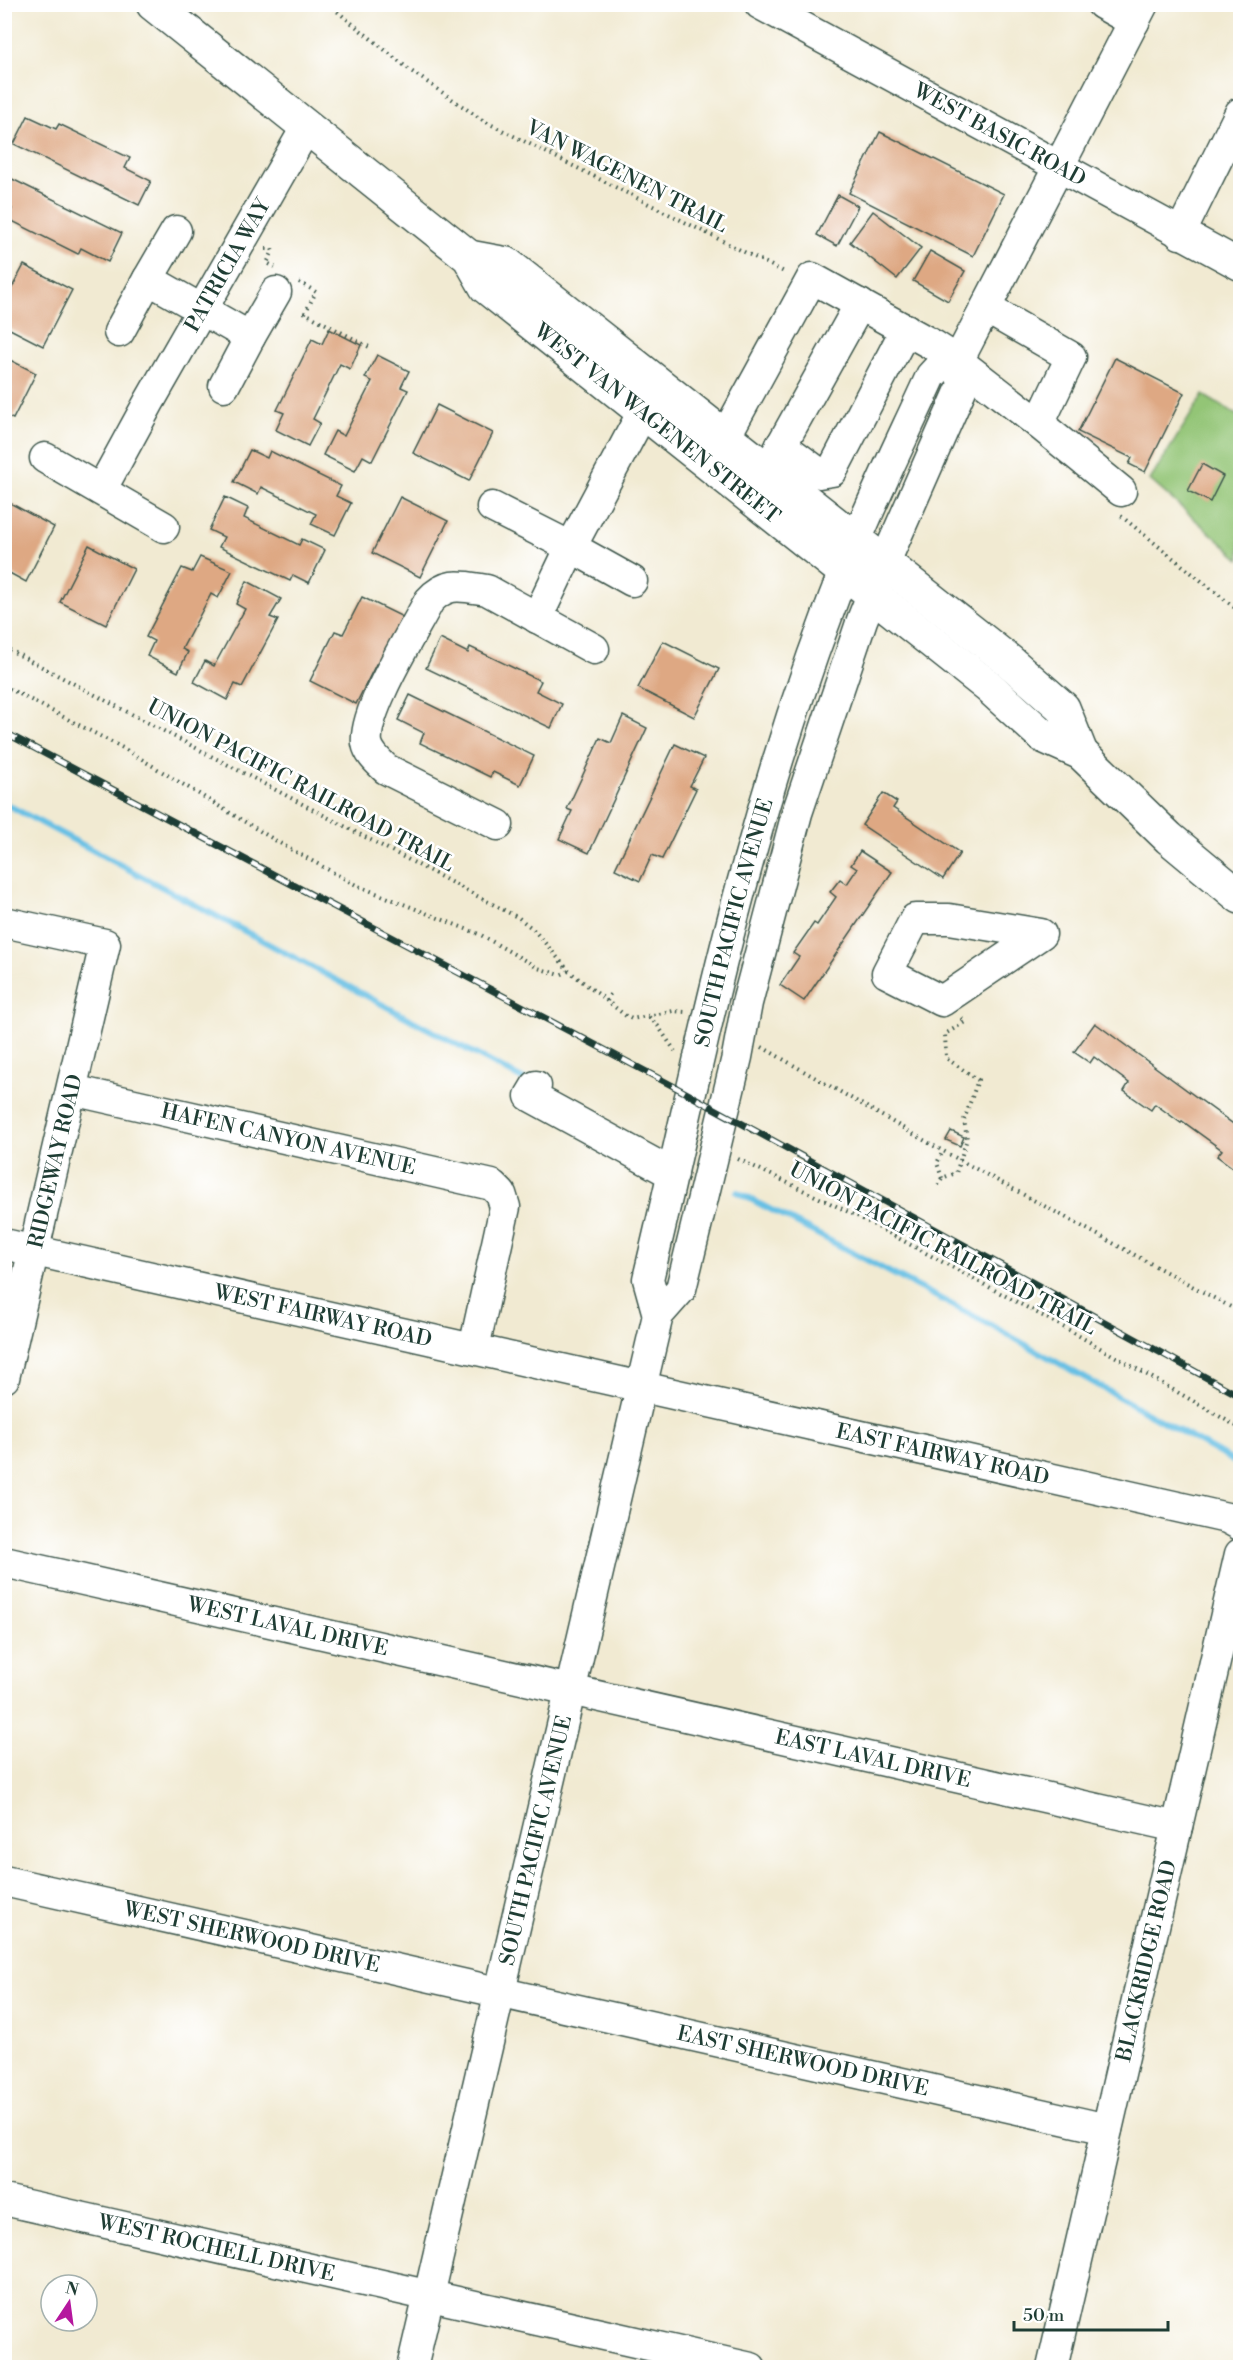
<svg xmlns="http://www.w3.org/2000/svg" width="1245" height="2372" font-family="'Libre Bodoni',serif">
<rect width="100%" height="100%" fill="#fff"/>
<filter id="ink" filterUnits="userSpaceOnUse"><feTurbulence type="fractalNoise" baseFrequency=".0167" numOctaves="2"/><feDisplacementMap in="SourceGraphic" scale="12" xChannelSelector="R" yChannelSelector="G"/><feConvolveMatrix kernelMatrix="1 2 1 2 8 2 1 2 1" color-interpolation-filters="sRGB"/></filter>
<filter id="wash" filterUnits="userSpaceOnUse"><feTurbulence type="fractalNoise" baseFrequency=".008" numOctaves="4" result="noise"/><feDisplacementMap in="SourceGraphic" scale="24" xChannelSelector="R" yChannelSelector="G"/><feGaussianBlur stdDeviation="1.35" result="paint"/><feColorMatrix in="noise" values="0 0 0 0 0 0 0 0 0 0 0 0 0 0 0 0 0 1.4 0 .05"/><feComposite in="paint" operator="in"/></filter>
<g filter="url(#wash)">
<rect width="100%" height="100%" fill="#f1ead2"/>
<path fill="#93c576" stroke="#598155" stroke-width="1.5" d="M1203 395 1240 417V559L1150 480Z"/>
<g fill="none" stroke-linecap="round" stroke-linejoin="round">
<g stroke="#67c0e4" stroke-width="6">
<path d="M4 803 528 1082"/>
<path d="M737 1192 996 1328 1240 1465"/>
</g>
</g>
<g id="blocks">
<g fill="#dea883">
<path d="M28 116 56 129 59 124 130 158 125 168 151 181 139 205 14 144Z"/>
<path d="M880 132 1004 194 973 256 849 193Z"/>
<path d="M4 175 122 233 108 262 81 248 78 254 8 219 12 209 4 206Z"/>
<path d="M838 195 858 206 837 246 817 235Z"/>
<path d="M873 211 921 248 897 279 850 242Z"/>
<path d="M930 251 965 271 948 301 913 281Z"/>
<path d="M24 265 72 290 43 346 4 326V303Z"/>
<path d="M329 329 361 345 350 369 340 364 313 419 320 423 308 446 276 430 284 413 277 410 312 339 322 344Z"/>
<path d="M377 355 409 371 401 387 408 390 372 461 363 456 355 471 323 455 335 431 344 436 372 381 365 378Z"/>
<path d="M4 357 36 373 13 419 4 415Z"/>
<path d="M1115 358 1184 393 1145 472 1129 464 1132 458 1078 432Z"/>
<path d="M437 405 493 433 469 481 413 453Z"/>
<path d="M250 450 267 458 270 451 341 486 336 496 351 503 335 535 311 524 316 514 261 487 258 494 234 482Z"/>
<path d="M1202 464 1223 476 1210 502 1188 491Z"/>
<path d="M225 497 248 508 244 518 299 545 302 539 325 550 309 583 293 575 290 581 219 547 224 537 209 530Z"/>
<path d="M400 497 448 521 420 577 372 553Z"/>
<path d="M10 503 54 527 26 582 4 570V512Z"/>
<path d="M89 545 134 569 106 625 60 602Z"/>
<path d="M200 557 232 571 218 598 211 594 182 649 188 652 178 672 147 656 154 641 146 637 182 568 192 572Z"/>
<path d="M247 581 281 599 270 617 278 620 242 687 235 684 227 700 194 682 205 661 214 666 245 609 236 604Z"/>
<path d="M362 597 407 619 383 668 376 664 356 704 310 681 335 631 343 634Z"/>
<path d="M440 639 468 653 470 647 541 681 536 691 562 704 551 728 426 668Z"/>
<path d="M663 641 719 669 694 717 638 688Z"/>
<path d="M410 695 534 756 520 785 493 772 490 777 420 743 424 733 398 720Z"/>
<path d="M623 716 647 728 589 853 559 839 572 811 567 809 600 738 611 743Z"/>
<path d="M675 744 704 758 690 786 696 789 662 859 652 855 640 881 615 869Z"/>
<path d="M883 793 897 802 893 808 960 853 943 879 862 825Z"/>
<path d="M860 851 892 872 804 1001 780 985 799 957 793 953 814 923 817 925 836 897 830 892 840 879 847 884 857 869 851 865Z"/>
<path d="M1095 1023 1240 1129V1173L1217 1156 1222 1150 1182 1121 1181 1123 1155 1104 1151 1110 1124 1091 1129 1083 1094 1057 1090 1063 1074 1052Z"/>
<path d="M951 1131 964 1137 960 1146 946 1140Z"/>
</g>
</g>
</g>
<g filter="url(#ink)">
<use href="#blocks" fill-opacity="0" stroke="#3e574c" stroke-width="1.5"/>
<g fill="none" stroke-linecap="round" stroke-linejoin="round">
<defs>
<g id="minor">
<path id="s1" d="M760 4 1240 265"/>
<path d="M1102 4 1134 22"/>
<path d="M176 231 148 279 250 337 276 292"/>
<path d="M1180 234 1240 113"/>
<path d="M986 308 1071 357 1039 424 1121 491"/>
<path d="M119 332 148 279"/>
<path d="M224 386 250 337"/>
<path d="M725 437 812 278 933 345 958 361 1039 424"/>
<path d="M781 445 819 473 832 471 906 329"/>
<path d="M45 458 164 527"/>
<path d="M772 462 860 304"/>
<path id="s2" d="M101 490 149 402 306 128"/>
<path d="M492 507 571 547 632 581"/>
<path d="M537 618 571 547 654 391"/>
<path d="M498 825 386 769C379 762 369 754 367 743 363 711 413 632 429 601 447 581 461 586 487 590L594 649"/>
<path d="M915 919H949L1041 934 942 1001 887 973Z"/>
<path d="M4 922 105 944 4 1378"/>
<path d="M536 1086 530 1096 673 1174"/>
<path id="s3" d="M72 1090 492 1185 501 1194 505 1207 474 1348"/>
<path id="s4" d="M4 1244 1227 1518 1240 1525"/>
<path id="s5" d="M658 1315 648 1279C681 1142 709 1002 747 866 777 756 813 647 856 541 879 485 906 431 931 376L942 364 958 361"/>
<path id="s6" d="M4 1562 1177 1827"/>
<path id="s7" d="M4 1881 1107 2129"/>
<path id="s8" d="M4 2200 751 2368"/>
<path id="s9" d="M412 2368 658 1315 681 1289 737 1057 747 1003 797 813 862 620 885 562 963 385 958 361 1143 4"/>
<path id="s10" d="M1052 2368 1240 1554"/>
</g>
<g id="major">
<path id="s11" d="M153 4 469 257 486 287 989 687 1043 736 1081 753 1169 838 1240 897"/>
<path d="M469 257 507 264 1009 661 1063 708 1081 753"/>
</g>
</defs>
<use href="#minor" stroke="#3e574c" stroke-width="33"/>
<use href="#major" stroke="#3e574c" stroke-width="36"/>
<g stroke="#3e574c" stroke-width="4" stroke-dasharray="1.5 4.5" stroke-linecap="butt">
<path d="M328 4 411 71 484 121 786 273"/>
<path d="M266 249H272L273 251 267 263 275 267"/>
<path d="M299 282 316 292 305 313 371 348"/>
<path d="M1121 516 1240 612"/>
<path d="M4 647 519 918 533 929 569 971 626 1016 632 1019 673 1011 685 1012"/>
<path d="M4 686 123 748 283 845 356 885 481 935 538 968 560 975 569 971"/>
<path d="M607 1001 611 992"/>
<path d="M649 1017 658 1026 675 1051"/>
<path d="M762 1047 943 1151 1240 1312"/>
<path d="M738 1159 857 1216 1067 1329 1240 1428"/>
<path d="M942 1178 937 1163 943 1151"/>
<path d="M938 1185 942 1178 956 1173 967 1139 964 1120 978 1080 946 1058 945 1034 965 1022 961 1018"/>
</g>
<use href="#minor" stroke="#fff" stroke-width="30"/>
<use href="#major" stroke="#fff" stroke-width="33"/>
<defs>
<path id="rail" d="M4 732 675 1087 1240 1396"/>
</defs>
<use href="#rail" stroke="#1f3d34" stroke-width="7"/>
<use href="#rail" stroke="#fff" stroke-width="4.5" stroke-dasharray="14" stroke-linecap="butt"/>
</g>
</g>
<g text-anchor="middle" stroke-width="5" stroke-linejoin="round" paint-order="stroke">
<g font-size="21" fill="#1f3d34" stroke="#fff">
<text dy="7" stroke="none"><textPath href="#s1" startOffset="273">WEST BASIC ROAD</textPath></text>
<text transform="translate(627 176) rotate(27)" y="7">VAN WAGENEN TRAIL</text>
<text dy="7" stroke="none"><textPath href="#s2" startOffset="258">PATRICIA WAY</textPath></text>
<text dy="7" stroke="none"><textPath href="#s11" startOffset="658">WEST VAN WAGENEN STREET</textPath></text>
<text transform="translate(301 785) rotate(28)" y="7">UNION PACIFIC RAILROAD TRAIL</text>
<text dy="7" stroke="none"><textPath href="#s5" startOffset="404">SOUTH PACIFIC AVENUE</textPath></text>
<text dy="7" stroke="none"><textPath href="#s3" startOffset="222">HAFEN CANYON AVENUE</textPath></text>
<text transform="translate(55 1161) rotate(-77)" y="7">RIDGEWAY ROAD</text>
<text transform="translate(943 1248) rotate(28)" y="7">UNION PACIFIC RAILROAD TRAIL</text>
<text dy="7" stroke="none"><textPath href="#s4" startOffset="327">WEST FAIRWAY ROAD</textPath></text>
<text dy="7" stroke="none"><textPath href="#s4" startOffset="962">EAST FAIRWAY ROAD</textPath></text>
<text dy="7" stroke="none"><textPath href="#s6" startOffset="291">WEST LAVAL DRIVE</textPath></text>
<text dy="7" stroke="none"><textPath href="#s6" startOffset="891">EAST LAVAL DRIVE</textPath></text>
<text dy="7" stroke="none"><textPath href="#s9" startOffset="542">SOUTH PACIFIC AVENUE</textPath></text>
<text dy="7" stroke="none"><textPath href="#s7" startOffset="254">WEST SHERWOOD DRIVE</textPath></text>
<text dy="7" stroke="none"><textPath href="#s10" startOffset="418">BLACKRIDGE ROAD</textPath></text>
<text dy="7" stroke="none"><textPath href="#s7" startOffset="819">EAST SHERWOOD DRIVE</textPath></text>
<text dy="7" stroke="none"><textPath href="#s8" startOffset="218">WEST ROCHELL DRIVE</textPath></text>
</g>
</g>
<rect width="1245" height="2372" fill="none" stroke="#fff" stroke-width="24"/>
<g transform="translate(69 2303) rotate(13)"><circle r="28" fill="#ffffff" stroke="#a5b1ae" stroke-width="1.5"/>
<path d="M0-4.5L10 22L0 15L-10 22Z" fill="#b5179e"/>
<text y="-9" font-size="16" font-weight="bold" text-anchor="middle" fill="#1f3d34">N</text>
</g>
<path d="M1014 2321v9h154v-9" fill="none" stroke="#1f3d34" stroke-width="3"/>
<text x="1023" y="2321" font-size="18" fill="#1f3d34" stroke="#ffffff" stroke-width="4.5" paint-order="stroke">50 m</text>
</svg>
